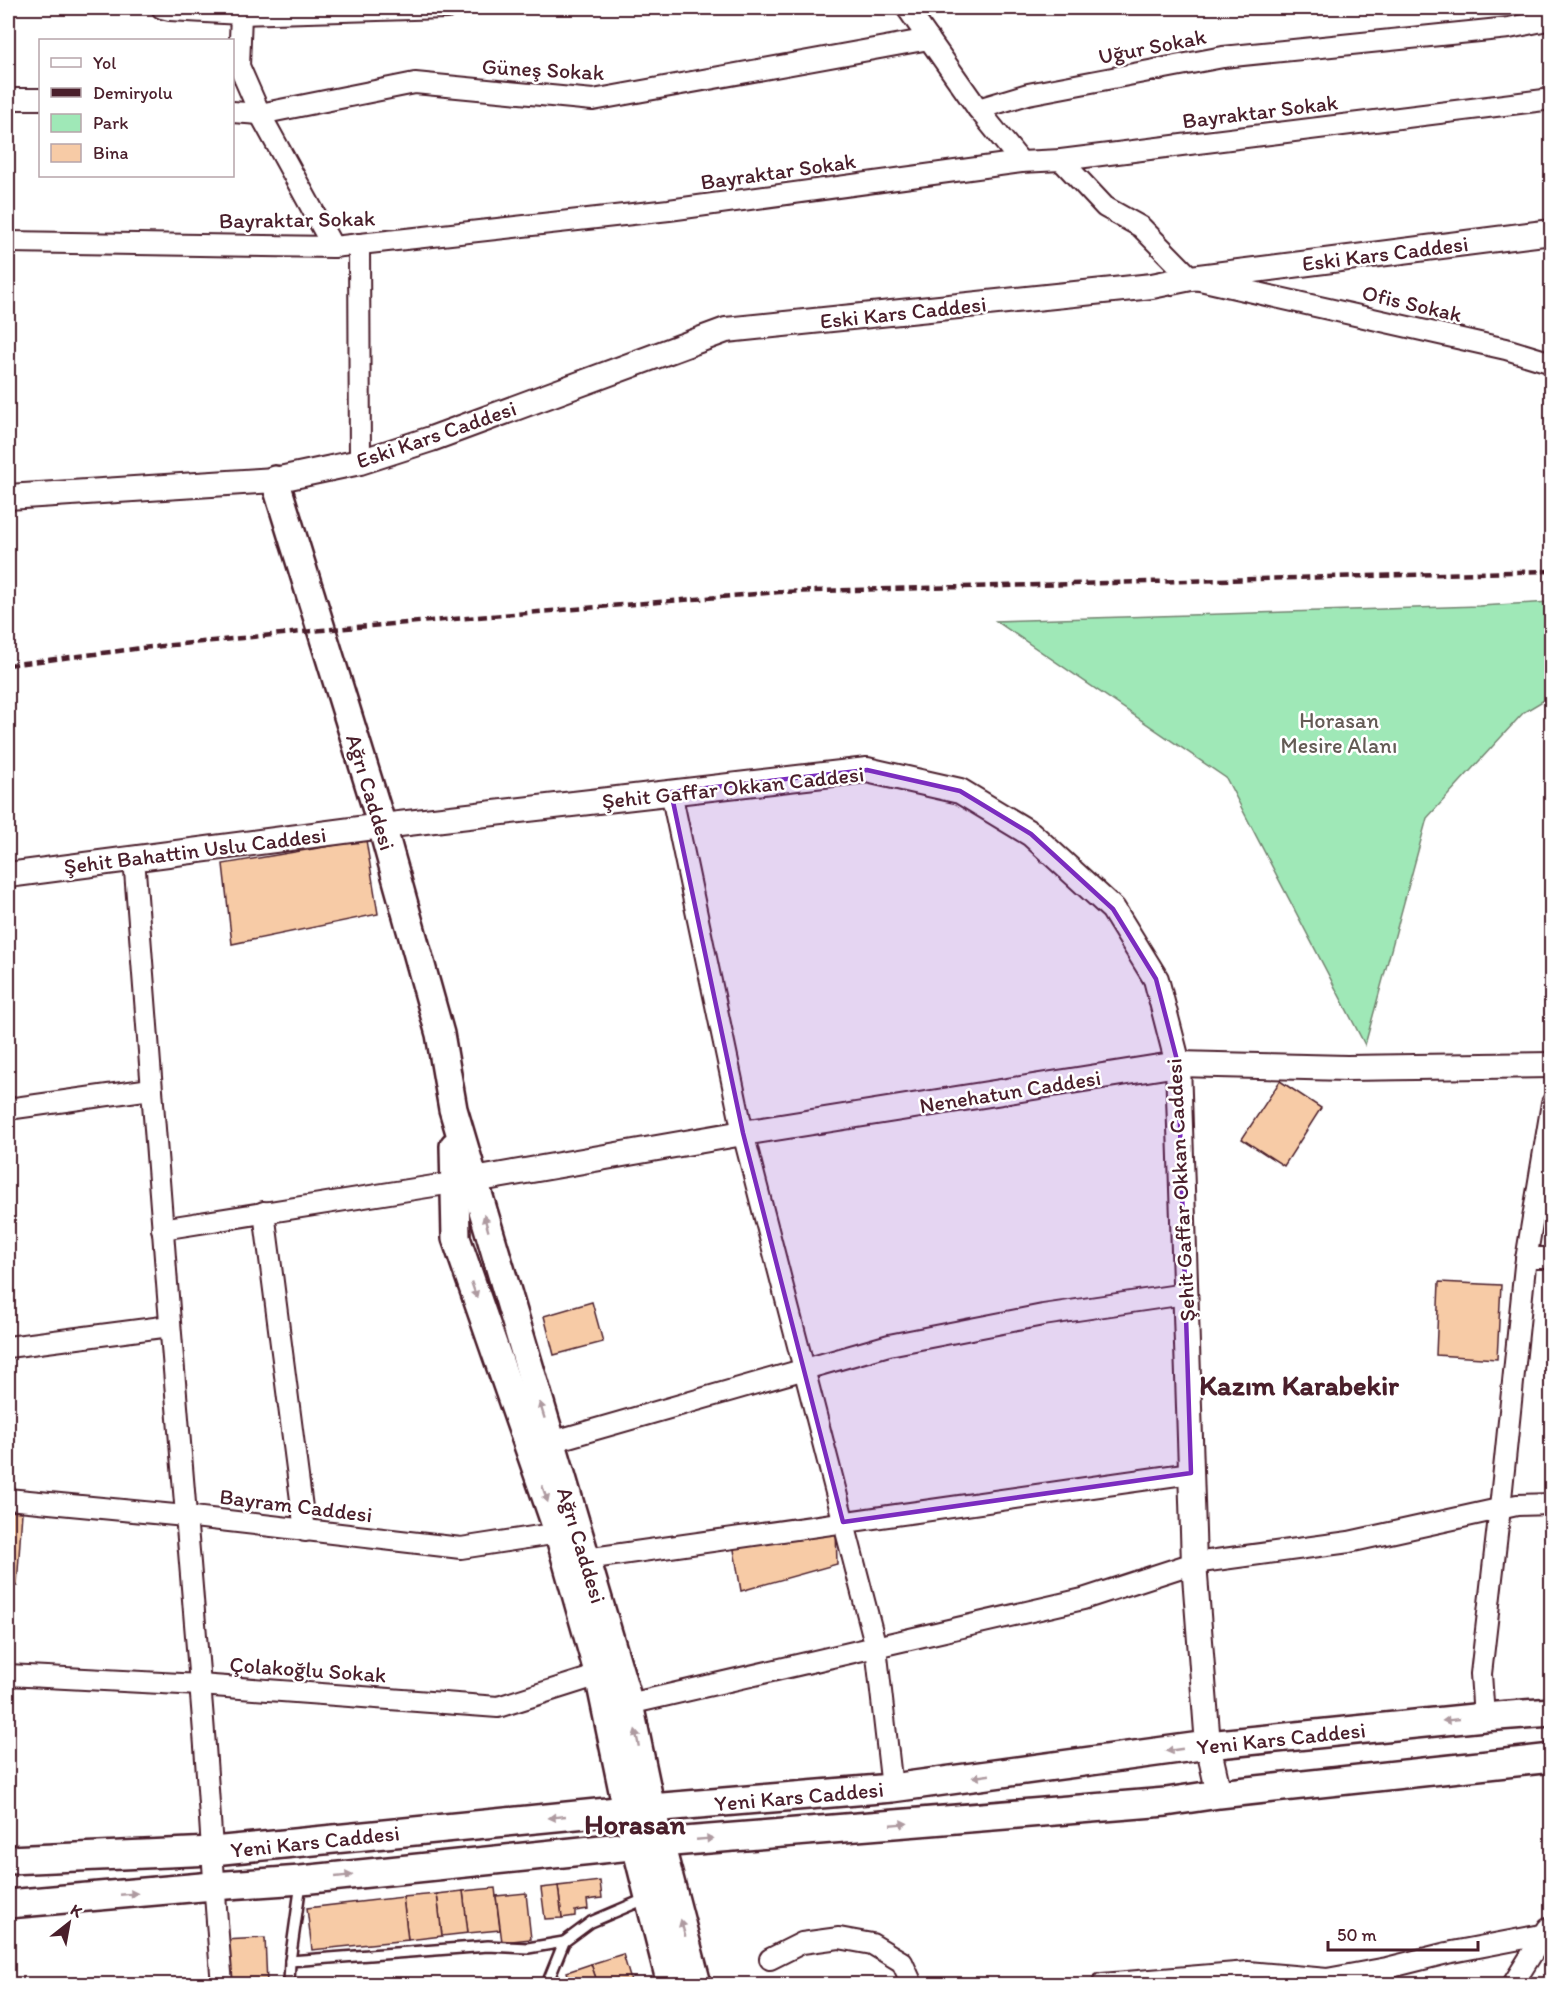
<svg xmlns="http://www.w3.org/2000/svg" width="1559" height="1992" font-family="Itim,sans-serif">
<rect width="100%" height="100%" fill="#fff"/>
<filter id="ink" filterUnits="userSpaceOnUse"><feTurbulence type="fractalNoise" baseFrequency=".0167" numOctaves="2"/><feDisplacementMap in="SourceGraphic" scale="12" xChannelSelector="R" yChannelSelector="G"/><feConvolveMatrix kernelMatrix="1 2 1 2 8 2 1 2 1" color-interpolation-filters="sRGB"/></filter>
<g filter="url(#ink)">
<path fill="#9fe8b7" stroke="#748471" stroke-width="1.5" d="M1551 602V696L1524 712 1427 818 1365 1045 1226 778 996 621 1479 606Z"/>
<g fill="#f7cba6" stroke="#4a1f2b" stroke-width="1.5">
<path d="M366 840 378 914 232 944 223 864Z"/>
<path d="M1280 1081 1321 1108 1284 1166 1242 1139Z"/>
<path d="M1439 1282 1501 1285 1497 1359 1436 1355Z"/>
<path d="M592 1302 603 1342 554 1355 544 1316Z"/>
<path d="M8 1511 22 1512 17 1586H8Z"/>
<path d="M836 1530 837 1564 741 1591 733 1544Z"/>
<path d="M600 1881 602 1898 587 1900 588 1909 575 1911V1916L562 1918 558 1886Z"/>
<path d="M558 1886 562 1918 545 1919 541 1888Z"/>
<path d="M495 1888 500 1930 468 1933 463 1891Z"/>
<path d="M463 1891 468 1933 442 1936 437 1894Z"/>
<path d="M526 1893 531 1939 502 1942 496 1896Z"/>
<path d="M437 1894 442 1936 408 1940 403 1897Z"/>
<path d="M403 1897 408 1940 312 1950 307 1908Z"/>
<path d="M265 1938 267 1984H230L224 1940Z"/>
<path d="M623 1954 632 1984H598L591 1964Z"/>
<path d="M591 1964 598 1984H571L567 1972Z"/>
</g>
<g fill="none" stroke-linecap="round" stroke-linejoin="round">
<defs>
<g id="service">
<path d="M290 1961 488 1946 528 1948 564 1942"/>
<path d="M289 1984 290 1961 301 1883"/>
<path d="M547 1984 564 1942 591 1922 645 1899"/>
</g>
<g id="minor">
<path d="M162 8 170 10 241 14 447 8"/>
<path d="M907 8 978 109 1021 162"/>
<path d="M241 14 239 66 260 114 333 247"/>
<path d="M8 99H40"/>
<path d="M978 109 1028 94 1223 57 1509 28 1552 19"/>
<path d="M232 112 260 114 415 83 593 100 929 39"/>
<path d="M1061 160 1105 207 1141 227 1191 278 1506 349 1552 363"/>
<path d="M8 242 333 247 669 210 1021 162 1061 160 1552 99"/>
<path d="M359 244 360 462"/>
<path d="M671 792 743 1133 876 1647 892 1788"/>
<path d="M134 858C154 1133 177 1409 200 1684 209 1784 213 1884 222 1984"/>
<path d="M8 1109 151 1089"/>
<path d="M264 1212 305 1531"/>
<path d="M162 1229 465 1181"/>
<path d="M1526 1258H1552"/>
<path d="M8 1347 170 1326"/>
<path d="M551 1442 889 1345 1043 1315 1185 1294"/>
<path d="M8 1499 185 1516 461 1548 572 1531"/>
<path d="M586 1559 1191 1473"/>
<path d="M8 1675 200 1685 498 1707 599 1675"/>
<path d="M629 1704 1083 1599 1194 1563 1349 1542 1517 1505 1552 1504"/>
<path d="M1484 1717 1481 1674 1500 1508 1525 1266 1552 1103"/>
<path d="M770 1959 802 1943 839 1938 872 1944 902 1962 912 1984"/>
<path d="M1102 1984 1248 1972 1327 1979 1387 1968 1447 1953 1552 1933"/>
<path d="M1513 1984 1548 1928"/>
</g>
<g id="tertiary">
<path d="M8 497 275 480 360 462 431 439 726 330 1152 286 1191 278 1552 232"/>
<path d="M8 875 382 826 867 770 960 791 1031 834 1113 909 1156 979 1178 1064 1194 1563 1208 1745 1219 1794"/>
<path d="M474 1180 743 1133 1178 1064 1347 1068 1552 1065"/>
</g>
<g id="secondary">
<path d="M275 480 382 826 440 1034 453 1109 629 1704 651 1809 697 1984"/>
<path d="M454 1146 456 1238 559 1534 599 1675 627 1810 671 1984"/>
<path d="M8 1860 213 1851 627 1810 892 1788 1208 1745 1484 1717 1552 1712"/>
<path d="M8 1904 213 1886 301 1880 660 1843 1166 1802 1219 1794 1552 1758"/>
</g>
</defs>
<use href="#service" stroke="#4a1f2b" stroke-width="14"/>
<use href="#minor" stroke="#4a1f2b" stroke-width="24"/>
<use href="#tertiary" stroke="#4a1f2b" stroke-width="28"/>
<use href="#secondary" stroke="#4a1f2b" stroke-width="32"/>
<use href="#service" stroke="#fff" stroke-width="9"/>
<use href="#minor" stroke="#fff" stroke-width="20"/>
<use href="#tertiary" stroke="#fff" stroke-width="24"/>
<use href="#secondary" stroke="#fff" stroke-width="27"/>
<path stroke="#4a1f2b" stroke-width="4.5" stroke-dasharray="9 4.5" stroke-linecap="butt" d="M8 665 142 648 322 630 779 592 1552 571"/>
</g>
<defs><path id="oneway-solid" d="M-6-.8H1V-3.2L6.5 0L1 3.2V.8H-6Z" transform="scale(1.5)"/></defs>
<g fill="#ae9aa0">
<use href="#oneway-solid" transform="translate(486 1223) rotate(-106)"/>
<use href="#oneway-solid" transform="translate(474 1290) rotate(71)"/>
<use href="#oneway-solid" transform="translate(542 1410) rotate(-107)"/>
<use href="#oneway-solid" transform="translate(545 1494) rotate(71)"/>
<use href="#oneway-solid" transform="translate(1451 1720) rotate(174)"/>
<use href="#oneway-solid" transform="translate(637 1738) rotate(-102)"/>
<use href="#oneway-solid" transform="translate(1174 1750) rotate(172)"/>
<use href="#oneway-solid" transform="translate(981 1776) rotate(172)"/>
<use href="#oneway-solid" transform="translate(557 1817) rotate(174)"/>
<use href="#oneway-solid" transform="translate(899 1824) rotate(-5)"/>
<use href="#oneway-solid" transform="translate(705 1839) rotate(-5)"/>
<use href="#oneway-solid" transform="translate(344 1876) rotate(-6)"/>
<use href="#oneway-solid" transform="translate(129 1894) rotate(-5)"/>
<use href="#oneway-solid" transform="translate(683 1928) rotate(-105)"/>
</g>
</g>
<path fill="#7b2cbf" fill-opacity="0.2" stroke="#7b2cbf" stroke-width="4.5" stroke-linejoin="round" d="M867 770 960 791 1031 834 1113 909 1156 979 1178 1064 1191 1473 843 1522 743 1133 671 792Z"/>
<g text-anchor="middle" stroke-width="5" stroke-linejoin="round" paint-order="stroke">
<g font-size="22" fill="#4a1f2b" stroke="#fff">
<text transform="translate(1152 46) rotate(-11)" y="8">Uğur Sokak</text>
<text transform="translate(543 69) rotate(3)" y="8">Güneş Sokak</text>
<text transform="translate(1260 111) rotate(-7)" y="8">Bayraktar Sokak</text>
<text transform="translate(778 171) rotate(-8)" y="8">Bayraktar Sokak</text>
<text transform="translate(297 219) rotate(-1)" y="8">Bayraktar Sokak</text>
<text transform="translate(1385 253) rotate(-7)" y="8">Eski Kars Caddesi</text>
<text transform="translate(1412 303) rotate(13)" y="8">Ofis Sokak</text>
<text transform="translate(903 312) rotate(-6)" y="8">Eski Kars Caddesi</text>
<text transform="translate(436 434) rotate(-19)" y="8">Eski Kars Caddesi</text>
<text transform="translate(733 787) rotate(-6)" y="8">Şehit Gaffar Okkan Caddesi</text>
<text transform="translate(371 792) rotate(73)" y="8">Ağrı Caddesi</text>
<text transform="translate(195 850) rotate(-7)" y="8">Şehit Bahattin Uslu Caddesi</text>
<text transform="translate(1010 1091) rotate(-9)" y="8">Nenehatun Caddesi</text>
<text transform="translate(1180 1190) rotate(-93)" y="8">Şehit Gaffar Okkan Caddesi</text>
<text transform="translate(296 1505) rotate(7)" y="8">Bayram Caddesi</text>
<text transform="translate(582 1545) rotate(73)" y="8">Ağrı Caddesi</text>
<text transform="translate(308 1669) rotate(4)" y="8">Çolakoğlu Sokak</text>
<text transform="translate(1281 1738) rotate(-6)" y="8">Yeni Kars Caddesi</text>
<text transform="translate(799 1796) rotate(-5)" y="8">Yeni Kars Caddesi</text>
<text transform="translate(315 1841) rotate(-6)" y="8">Yeni Kars Caddesi</text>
</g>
<g font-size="22" fill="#645b55" stroke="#fff">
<text x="1339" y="728">Horasan<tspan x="1339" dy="25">Mesire Alanı</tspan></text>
</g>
<g font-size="28" font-weight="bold" fill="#4a1f2b" stroke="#fff">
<text x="1299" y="1395">Kazım Karabekir</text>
<text x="635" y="1834">Horasan</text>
</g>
</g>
<rect width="1559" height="1992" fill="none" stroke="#fff" stroke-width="30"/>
<rect x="15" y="15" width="1529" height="1962" fill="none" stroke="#4a1f2b" stroke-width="2" filter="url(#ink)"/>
<rect x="39" y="39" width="195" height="138" fill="#ffffff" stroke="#b7a5aa" stroke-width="1.5"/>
<rect x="51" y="58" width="30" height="9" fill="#ffffff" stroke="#b7a5aa" stroke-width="1.5"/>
<text x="93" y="69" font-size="18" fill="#4a1f2b">Yol</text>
<rect x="51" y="88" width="30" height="9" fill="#4a1f2b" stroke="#b7a5aa" stroke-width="1.5"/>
<text x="93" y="99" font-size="18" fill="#4a1f2b">Demiryolu</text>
<rect x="51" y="114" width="30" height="18" fill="#9fe8b7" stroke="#b7a5aa" stroke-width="1.5"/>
<text x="93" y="129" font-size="18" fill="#4a1f2b">Park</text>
<rect x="51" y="144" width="30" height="18" fill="#f7cba6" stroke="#b7a5aa" stroke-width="1.5"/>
<text x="93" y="159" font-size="18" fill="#4a1f2b">Bina</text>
<g transform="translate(69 1923) rotate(31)" stroke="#ffffff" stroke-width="4.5" paint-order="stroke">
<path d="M0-4.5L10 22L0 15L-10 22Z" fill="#4a1f2b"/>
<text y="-9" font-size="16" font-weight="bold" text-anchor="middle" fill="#4a1f2b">K</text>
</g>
<path d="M1328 1941v9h150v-9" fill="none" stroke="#4a1f2b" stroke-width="3"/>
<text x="1337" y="1941" font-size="18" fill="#4a1f2b" stroke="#ffffff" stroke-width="4.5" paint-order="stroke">50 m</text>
</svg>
